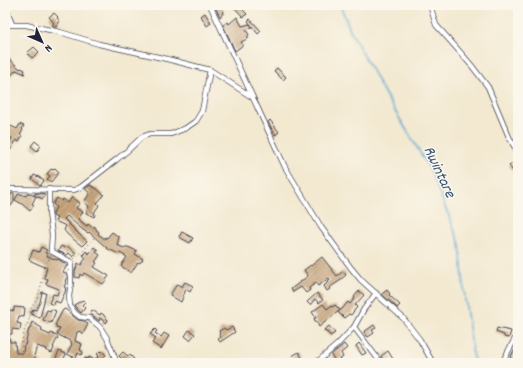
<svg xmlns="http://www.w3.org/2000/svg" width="523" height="368" font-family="Dekko,sans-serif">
<defs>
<pattern id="building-hatch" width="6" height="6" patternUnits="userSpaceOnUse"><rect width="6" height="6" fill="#c8a67d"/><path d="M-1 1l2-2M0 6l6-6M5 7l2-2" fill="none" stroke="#a28768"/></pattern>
</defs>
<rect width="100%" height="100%" fill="#fbf7ec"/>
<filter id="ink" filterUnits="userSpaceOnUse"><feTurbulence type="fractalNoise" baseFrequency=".025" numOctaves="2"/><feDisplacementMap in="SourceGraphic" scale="8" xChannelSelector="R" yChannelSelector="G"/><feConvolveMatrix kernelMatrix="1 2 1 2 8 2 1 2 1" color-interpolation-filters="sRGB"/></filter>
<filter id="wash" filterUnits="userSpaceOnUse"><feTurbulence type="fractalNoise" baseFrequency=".012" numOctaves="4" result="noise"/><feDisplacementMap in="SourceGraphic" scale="16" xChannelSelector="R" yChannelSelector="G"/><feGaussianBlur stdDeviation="0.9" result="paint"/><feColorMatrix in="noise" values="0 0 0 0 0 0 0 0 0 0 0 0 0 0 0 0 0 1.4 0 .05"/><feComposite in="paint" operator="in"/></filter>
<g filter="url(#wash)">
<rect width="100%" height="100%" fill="#f3e9d1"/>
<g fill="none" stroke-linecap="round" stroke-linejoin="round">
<path stroke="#5ba7d4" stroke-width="1.5" d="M340 5 351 32 383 91 430 169 460 244 465 299 474 363"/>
</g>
<g id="blocks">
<g fill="url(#building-hatch)">
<path d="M219 5H220L224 12 220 17 215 7Z"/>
<path d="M233 5H240L242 8H241L247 14 243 17 235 8Z"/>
<path d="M54 13 58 17 57 18 60 21 56 27 52 25 54 23 49 17Z"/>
<path d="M205 13 211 23 207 26 201 16Z"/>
<path d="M237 17 242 26 250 24 248 21 250 19 261 31 258 34 250 24 252 27 246 30 249 35 247 37 249 38 241 42 243 45 235 51 223 25 228 22 229 24Z"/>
<path d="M34 47 39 52 32 58 27 53Z"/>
<path d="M5 55 20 69 21 68 25 70 24 73 25 74 16 70 5 82V73L11 67 5 62Z"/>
<path d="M277 68 286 77 283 80 274 71Z"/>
<path d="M270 120 279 132 275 135 268 122Z"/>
<path d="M5 124 10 127 11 126 17 129 20 124 24 126 22 129 23 130 20 135 22 136 19 142 16 140 12 149 8 147 12 138 6 135V134L5 133Z"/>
<path d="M35 141 41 146 37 151 31 146Z"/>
<path d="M518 160V164L516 166 518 169 514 172 509 166Z"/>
<path d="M55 168 59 172 51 182 47 179 50 176 47 174 51 169 53 170Z"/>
<path d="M34 175 39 177 44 181 40 186 32 179Z"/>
<path d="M90 185 95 188H96L104 195 97 203 99 205 94 213 95 214 94 217 86 213 89 206 84 202 90 193 85 189Z"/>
<path d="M12 193H14V202L10 207 7 205 5 207V201L7 199 8 200Z"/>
<path d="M28 193 35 196V193L45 194 43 199 36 196 32 204 34 205 30 211 22 204 15 200 18 194 21 195V194L26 196Z"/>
<path d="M72 197 80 203 76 208 83 212 78 219 87 226 88 224 93 228 94 226 96 228V230L99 232 98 234 105 239V237L107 238 112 232 119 237 117 245 124 248 125 247H128L137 251 135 254 143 259 140 263 138 262 131 273 121 266 127 257 120 253 119 254 108 249 89 232 88 233 83 230 67 216 64 219 82 237 87 241 82 246 68 235 64 230 66 226 55 221 57 218 53 216V213L56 207 53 204 57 198 62 201 63 199 68 203Z"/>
<path d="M182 232 193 238 190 243 179 237Z"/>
<path d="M61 246 65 248 67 246 76 253 73 257 69 253 67 255 58 251Z"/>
<path d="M41 247 47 250 45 253 48 254 47 256 57 260 58 259 67 265 63 272 67 274V277L65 281 66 282 64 287 66 288 65 290H66L60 303 55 301 54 305 49 303 53 294 57 295 59 289 46 284 48 279 44 278 47 268 29 260 33 250 39 252Z"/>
<path d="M94 247 98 250 96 252 100 255 95 262 97 263 94 267 109 276 103 284 84 273 82 276 80 274 79 278 75 277V271L78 263 81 265 86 258 83 255 86 251 89 254Z"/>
<path d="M322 257 337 276 343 271 346 275 340 280H341L329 288 330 289 327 291 324 286 330 280 329 278 318 286 316 283 309 288 310 290 306 293 301 287 293 292 291 289 308 276 304 270 311 265V266Z"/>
<path d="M185 282 193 286 190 292 186 289 181 302 170 295 177 284 182 287Z"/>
<path d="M387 290 390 294 389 295 400 305 397 308 382 294Z"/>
<path d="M359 291 364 295 355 305 357 307 351 315 349 314 344 318 338 312 342 309 348 302 350 304 355 298 354 297Z"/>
<path d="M42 292 46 293 40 318 31 314 33 309 36 310 40 302Z"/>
<path d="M317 293 323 300 319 303 315 299 310 305 307 302Z"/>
<path d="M83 300 85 302 82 305 85 308 81 313 78 310 74 305Z"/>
<path d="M323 304 327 309 331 306 332 307 335 305 340 310 319 327 316 321H315L314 318H316L312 312Z"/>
<path d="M14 307 25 308 24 317 19 316 17 323 21 324 20 330 12 329V334H9L10 342H15L16 353H23L24 345H25L29 329H30L32 322 42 328 41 331 50 335 51 333 58 337 53 347H54L52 353 45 350 46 349 37 346 34 356 35 357V359L43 363H5V329L7 319H5V309L14 311Z"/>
<path d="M51 309 56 311 51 323 43 320 47 310 51 311Z"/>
<path d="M65 309 69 312 73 316 78 320 84 321 88 324 83 334 81 331 77 332 75 341 82 344 80 350 83 352 81 355 78 353 76 358 67 354 72 344H71L72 342 57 334 60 329 56 328 57 326 55 325 63 310Z"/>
<path d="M92 310 100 315 101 313 104 315V316L108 320 106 323 100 318 99 321 94 317H95L90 314Z"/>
<path d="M374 325 376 328 372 330 374 333 368 337 364 332Z"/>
<path d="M329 326 335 333 330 336 327 332V333L324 330Z"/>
<path d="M232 327 235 332 220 342 218 339 221 337 219 334 220 333 219 331 224 328 226 330Z"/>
<path d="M497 328 511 331 509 338 504 337V335L496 332Z"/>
<path d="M155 329 157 331 155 333 161 337 164 333 169 336 161 349 152 343 156 338 150 334Z"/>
<path d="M189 330 195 334 190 340 185 336Z"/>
<path d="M517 342 518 358 516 363H509L511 359H510L511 355H512L513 352H514Z"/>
<path d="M359 343 366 353 362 355 356 346Z"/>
<path d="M344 344 347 348 341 353 343 357 336 362 331 355Z"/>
<path d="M59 351 66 354 62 363H54Z"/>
<path d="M100 351 101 352 102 351 106 355 101 359 105 363H84L85 358 88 359 89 357 95 360 99 356 97 354Z"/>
<path d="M388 351 393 359 388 363H385L381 356Z"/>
<path d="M123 352 128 356 130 355 134 359 130 363H126L119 356Z"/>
<path d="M299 352 303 360 299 363 297 359 295 360 292 356Z"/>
</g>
</g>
</g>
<g filter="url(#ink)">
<use href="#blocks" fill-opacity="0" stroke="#414052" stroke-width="1"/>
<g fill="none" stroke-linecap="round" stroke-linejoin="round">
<defs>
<g id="minor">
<path d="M210 5 285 167 321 227 351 268 361 280 403 318 420 340 433 363"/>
<path d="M430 5 436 25 453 44 472 66 488 87 509 137 518 153"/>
<path d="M5 7 12 24"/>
<path d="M5 25H26L60 32 99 44 167 59 210 70 252 97"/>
<path d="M5 189 74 190 81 187 116 160 127 151 142 137 150 134H171L186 128 196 121 202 111 210 70"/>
<path d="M49 189V213L52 235 51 251 71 262V283L69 296 70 306 75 313 80 317 89 318 100 327 107 338 117 363"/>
<path d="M354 327 381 363"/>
<path d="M316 363 338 344 354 327 364 309 376 293"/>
<path d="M502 363 518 333"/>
</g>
</defs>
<use href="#minor" stroke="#414052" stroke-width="6"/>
<g stroke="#414052" stroke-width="1" stroke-dasharray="1 3" stroke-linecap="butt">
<path d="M74 259 85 249 94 238"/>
<path d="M21 363 22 341 25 328 29 320 32 306 37 299 50 255"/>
</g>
<use href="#minor" stroke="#fff" stroke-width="4.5"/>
</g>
</g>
<g text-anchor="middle" stroke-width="3" stroke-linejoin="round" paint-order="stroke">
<g font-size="16" font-style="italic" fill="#395778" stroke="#fbf7ec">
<text transform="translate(441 171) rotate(65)" y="6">Rwintare</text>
</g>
</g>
<rect width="523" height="368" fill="none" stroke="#fbf7ec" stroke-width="20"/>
<g transform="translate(42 42) rotate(135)" stroke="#fbf7ec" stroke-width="3" paint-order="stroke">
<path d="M0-3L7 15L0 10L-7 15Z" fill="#22223b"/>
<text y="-6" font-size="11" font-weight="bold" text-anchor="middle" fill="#22223b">N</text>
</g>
</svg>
